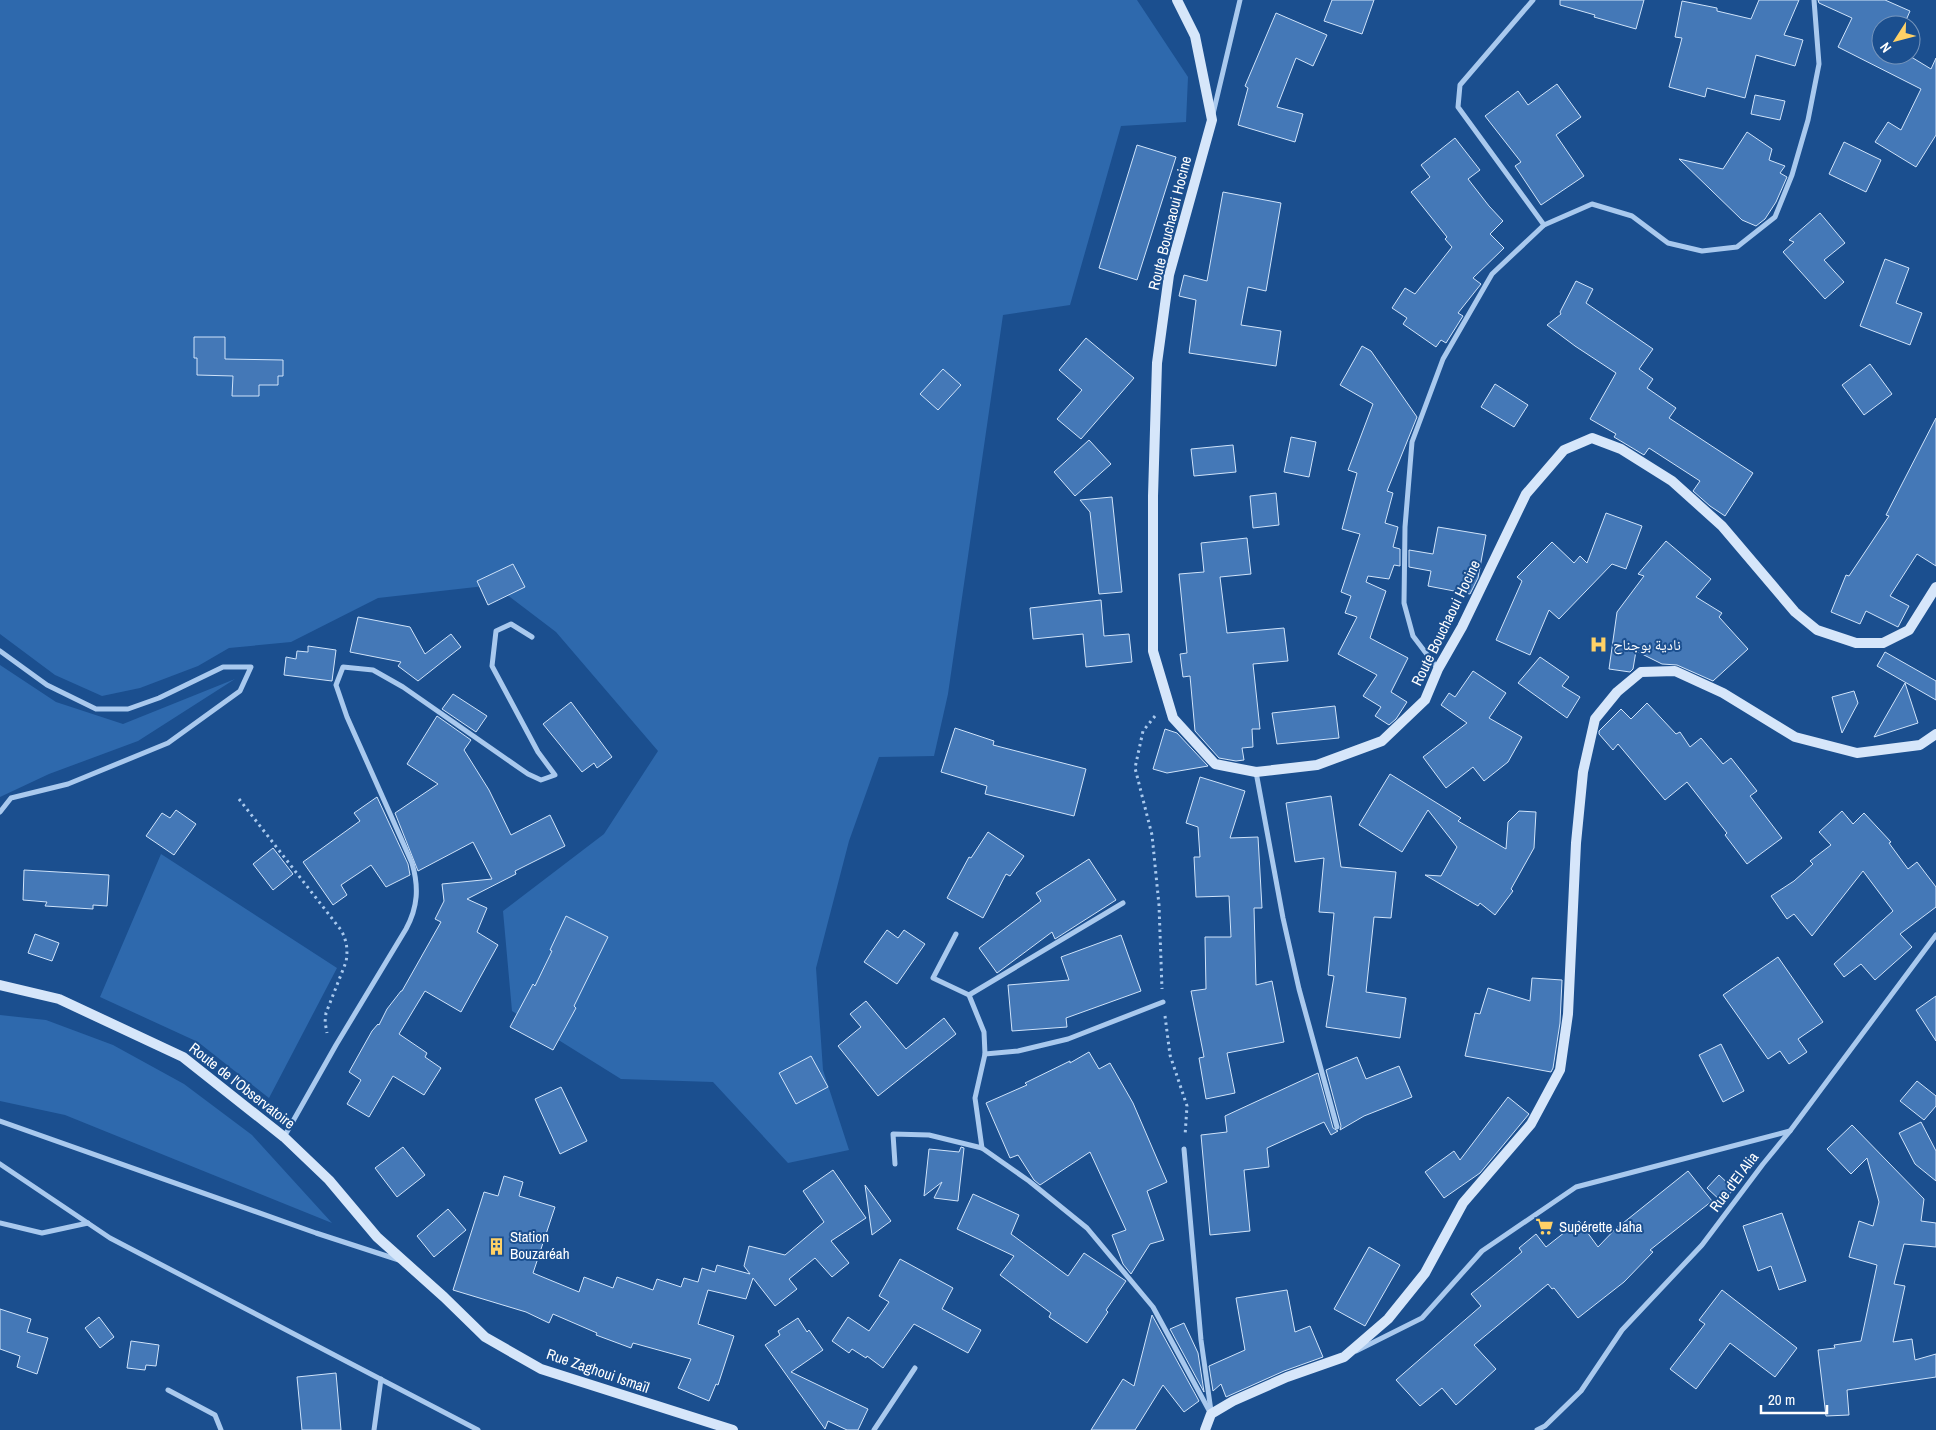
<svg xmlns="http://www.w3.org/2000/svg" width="1936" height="1430" font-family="'Archivo Narrow','Noto Naskh Arabic',sans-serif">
<rect width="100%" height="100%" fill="#1b4f8f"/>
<g fill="#2e69ad">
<path d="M0 0H1137L1188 77 1186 122 1121 126 1070 305 1003 315 948 694 934 756 879 757 849 841 816 968 823 1070 849 1150 788 1163 713 1082 621 1079 512 1011 503 911 604 834 658 751 556 632 494 585 378 598 291 642 229 648 198 666 140 688 102 696 55 675 0 634Z"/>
<path d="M0 665 56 702 123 724 235 679 138 741 49 774 0 797Z"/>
<path d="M161 854 337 968 269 1098 198 1042 100 997Z"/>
<path d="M0 1015 46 1020 113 1045 184 1084 252 1135 332 1223 65 1115 0 1101Z"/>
</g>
<g fill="#4478b7" stroke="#cfe3fa">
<path d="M1332 0H1374L1362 34 1324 21Z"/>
<path d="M1560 0H1644L1636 29 1594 17 1595 15 1560 5Z"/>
<path d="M1759 0H1799L1784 35 1803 40 1795 66 1756 55 1745 98 1707 88 1705 97 1669 87 1682 38 1675 37 1682 1 1717 8V11L1751 19Z"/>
<path d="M1818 0H1885L1910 11 1904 25H1881V55H1908L1931 69 1936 58V135L1916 167 1875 142 1888 122 1901 130 1921 89 1838 47 1852 18 1819 3Z"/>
<path d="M1276 13 1327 35 1313 66 1296 58 1277 107 1303 114 1295 142 1238 125 1248 88 1245 86Z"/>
<path d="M1557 84 1581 117 1556 135 1584 176 1541 205 1515 166 1521 162 1485 116 1518 91 1528 105Z"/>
<path d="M1755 95 1785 101 1780 120 1751 114Z"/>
<path d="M1747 132 1772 149 1769 160 1785 166 1780 173 1787 177 1776 202 1765 219 1756 226 1742 220 1679 159 1723 169Z"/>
<path d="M1455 138 1480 170 1468 179 1489 206 1503 221 1490 234 1504 248 1473 278 1481 284 1458 313 1463 316 1446 343 1441 340 1436 347 1403 324 1407 318 1392 308 1405 288 1415 294 1452 247 1445 239 1447 237 1411 192 1430 177 1421 165Z"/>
<path d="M1844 142 1881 160 1866 192 1829 174Z"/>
<path d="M1137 145 1176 157 1137 280 1099 268Z"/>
<path d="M1223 192 1281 203 1266 291 1248 287 1241 325 1281 331 1276 366 1189 353 1196 300 1179 296 1184 275 1207 281Z"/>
<path d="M1820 213 1845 243 1824 260 1844 282 1825 299 1783 252 1794 242 1789 240Z"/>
<path d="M1885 259 1909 268 1896 303 1922 313 1910 345 1860 326Z"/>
<path d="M1576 281 1593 289 1586 303 1653 349 1639 369 1653 379 1647 388 1676 408 1669 418 1753 473 1725 516 1710 506 1693 491 1700 481 1649 448 1644 455 1614 437 1616 434 1590 419 1616 373 1575 346 1547 325 1561 314 1560 312Z"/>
<path d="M194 337H225V359L283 360V376H278V385H259V396H232L233 376 197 375V358H194Z"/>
<path d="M1086 338 1134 378 1081 439 1057 419 1082 390 1059 370Z"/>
<path d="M1362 346 1371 351 1417 417 1387 491 1393 493 1385 523 1398 527 1393 547 1400 549V566L1394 565 1389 579 1368 576 1366 582 1386 591 1370 638 1408 658 1391 692 1407 702 1396 719 1389 725 1375 716 1381 707 1363 696 1377 675 1338 654 1357 617 1345 613 1351 596 1341 592 1360 534 1342 529 1357 473 1348 470 1373 404 1340 385Z"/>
<path d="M1870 364 1892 394 1864 415 1842 385Z"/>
<path d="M943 369 961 385 938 410 920 394Z"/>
<path d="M1495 384 1528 405 1514 427 1481 407Z"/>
<path d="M1936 418V566L1917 554 1890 596 1909 606 1898 627 1866 611 1860 624 1831 612 1846 575 1849 576 1889 516 1886 515Z"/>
<path d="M1291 437 1316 442 1309 477 1284 472Z"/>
<path d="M1089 440 1111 464 1075 496 1054 472Z"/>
<path d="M1233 445 1236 472 1194 476 1191 449Z"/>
<path d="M1276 493 1279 525 1253 528 1250 496Z"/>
<path d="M1112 497 1122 592 1099 594 1090 512 1080 500Z"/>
<path d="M1606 513 1642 526 1626 569 1612 564 1559 619 1549 610 1530 655 1496 640 1522 581 1517 577 1552 542 1574 563 1580 556 1587 563Z"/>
<path d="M1438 527 1486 535 1478 578 1470 594 1428 586 1431 571 1409 567V550L1433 554Z"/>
<path d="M1247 538 1251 574 1220 577 1227 633 1284 628 1288 661 1253 664 1260 729H1252L1253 747 1242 748 1244 760 1236 761 1219 758 1195 731 1190 676 1183 677 1180 654 1187 653 1179 574 1204 572 1201 543Z"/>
<path d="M1666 541 1711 579 1696 597 1722 613 1719 617 1748 649 1713 681 1677 665 1662 664 1636 651 1633 669 1630 672 1609 669 1617 612 1644 576 1638 574Z"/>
<path d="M513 564 525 587 488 605 477 581Z"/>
<path d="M1101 600 1104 636 1129 634 1132 662 1086 667 1083 634 1033 639 1030 608Z"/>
<path d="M358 617 410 627 425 654 451 634 461 647 418 681 398 666 401 662 350 652Z"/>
<path d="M308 646 336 650 332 681 284 675 286 657 296 659 297 651 308 652Z"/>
<path d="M1885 652 1936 681V700L1877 666Z"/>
<path d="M1540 657 1569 677 1562 686 1580 697 1567 718 1518 683Z"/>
<path d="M1473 671 1506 693 1489 718 1522 737 1508 762 1484 781 1473 767 1446 788 1423 757 1467 723 1441 705 1449 693 1455 697Z"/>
<path d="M1905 683 1918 723 1874 737Z"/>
<path d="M1854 691 1858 703 1842 733 1832 697Z"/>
<path d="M453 694 487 716 476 732 442 709Z"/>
<path d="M571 702 612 757 597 768 594 763 582 772 543 724Z"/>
<path d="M1647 703 1676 734 1680 732 1690 747 1701 738 1723 764 1731 758 1757 791 1750 796 1782 838 1747 864 1725 835 1727 833 1687 782 1665 800 1618 744 1613 750 1599 734V731L1621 709 1631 719Z"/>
<path d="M1335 706 1339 738 1277 744 1272 713Z"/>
<path d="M437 716 471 740 464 750 489 790 511 835 550 815 565 846 515 871 516 874 467 899 487 908 477 932 498 945 461 1012 425 991 399 1034 427 1053 425 1057 441 1068 424 1095 393 1076 369 1117 347 1104 361 1080 349 1072 372 1031 378 1024 379 1025 387 1009 401 991H402L441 922 435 919 444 901 442 884 492 879 473 842 418 871 395 813 438 784 407 764Z"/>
<path d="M955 728 994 741 993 745 1086 769 1074 816 985 794 987 786 941 772Z"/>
<path d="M1165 729 1177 733 1208 766 1167 773 1153 769Z"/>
<path d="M1390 774 1461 818 1458 821 1506 849 1508 822 1519 811 1536 812 1534 848 1511 889 1513 891 1495 915 1480 903 1478 906 1425 875 1441 876 1457 847 1428 810 1402 852 1359 825Z"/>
<path d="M1200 777 1245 791 1230 838 1258 837 1262 908H1254L1256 985 1272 981 1284 1042 1227 1053 1235 1093 1206 1099 1199 1058 1204 1057 1191 991 1206 989 1205 937H1231L1229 896 1196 897 1194 857H1200L1198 827 1186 823Z"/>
<path d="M1331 796 1341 867 1396 872 1391 918 1374 917 1366 992 1406 998 1400 1038 1326 1027 1334 976 1328 975 1334 913 1319 912 1324 858 1295 862 1286 803Z"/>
<path d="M377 797 408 864 410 875 386 887 371 865 341 885 347 895 333 905 303 862 360 821 354 813Z"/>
<path d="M176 810 196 824 174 855 146 836 162 813 170 818Z"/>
<path d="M1842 811 1853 824 1864 813 1891 842 1889 843 1908 869 1917 862 1936 887V907L1900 934 1912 947 1875 980 1861 964 1844 977 1834 964 1893 911 1863 871 1812 936 1794 914 1787 919 1771 896 1794 881 1813 864 1810 861 1831 845 1819 832Z"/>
<path d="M988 832 1024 856 1010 876 1006 874 983 918 947 898 969 857 971 858Z"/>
<path d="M273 848 293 874 273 890 253 864Z"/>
<path d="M1089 859 1116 900 1055 939 1052 932 997 973 979 948 1041 901 1036 893Z"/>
<path d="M24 870 109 875 107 906 93 905V909L45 906 47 902 23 900Z"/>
<path d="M566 916 608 937 574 1006 576 1008 553 1050 510 1027 533 984 535 986 552 951 550 950Z"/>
<path d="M887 930 898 938 904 930 925 944 897 984 864 962Z"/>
<path d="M35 934 59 943 52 961 28 953Z"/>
<path d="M1121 935 1141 991 1066 1018 1067 1027 1012 1031 1008 985 1069 980 1061 957Z"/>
<path d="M1778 957 1823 1022 1798 1039 1807 1052 1789 1064 1780 1051 1768 1059 1723 995Z"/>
<path d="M1532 978 1562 980 1560 1023 1553 1068 1551 1072 1465 1056 1475 1013 1480 1014 1488 988 1530 1001Z"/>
<path d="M1936 996V1041L1916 1010Z"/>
<path d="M866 1001 906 1049 944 1018 956 1034 878 1096 838 1046 861 1027 850 1014Z"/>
<path d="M1721 1044 1744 1091 1723 1102 1699 1055Z"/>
<path d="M1089 1052 1099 1069 1110 1063 1133 1103 1167 1182 1147 1191 1164 1240 1150 1244 1131 1274 1123 1264 1112 1235 1126 1230 1090 1152 1040 1185 1034 1180 1018 1155 1010 1158 986 1103 1027 1085 1025 1083 1070 1061V1063Z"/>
<path d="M811 1056 828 1087 796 1104 779 1073Z"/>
<path d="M1357 1057 1366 1079 1399 1066 1412 1097 1364 1116 1340 1130 1341 1126 1326 1070Z"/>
<path d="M1318 1073 1333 1128 1338 1131 1331 1135 1324 1122 1267 1148 1269 1167 1244 1170 1250 1231 1210 1235 1201 1135 1227 1132 1225 1116Z"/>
<path d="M1917 1081 1936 1096V1106L1924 1120 1900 1101Z"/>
<path d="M561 1087 587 1141 560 1154 535 1099Z"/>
<path d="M1508 1097 1529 1114 1480 1173 1444 1198 1425 1172 1454 1151 1460 1160Z"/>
<path d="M1921 1122 1936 1151V1181L1915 1164 1899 1133Z"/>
<path d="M1852 1125 1924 1199 1921 1221 1936 1223V1247L1904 1244 1894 1284 1905 1286 1893 1342 1912 1339 1915 1360 1936 1354V1377L1847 1390 1849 1415 1826 1416 1818 1350 1835 1348 1834 1345 1861 1341 1877 1265 1849 1257 1859 1221 1873 1226 1879 1202 1867 1158 1851 1174 1827 1149Z"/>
<path d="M403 1147 425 1175 397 1197 375 1168Z"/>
<path d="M961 1147 964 1148 958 1201 934 1198 942 1182 924 1196 929 1149 959 1152Z"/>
<path d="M833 1170 866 1218 831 1241 849 1263 832 1277 815 1258 789 1279 797 1289 775 1306 753 1278 746 1299 708 1290 698 1324 734 1336 718 1385 716 1384 709 1401 678 1388 691 1359 633 1343 631 1348 596 1335 597 1333 553 1314 549 1323 526 1312 453 1290 484 1192 498 1196 504 1176 523 1182 519 1196 555 1207 533 1273 579 1292 584 1277 613 1288 617 1277 653 1290 657 1279 681 1287 684 1278 698 1282 702 1268 715 1272 717 1265 750 1274 744 1266 749 1246 785 1255 824 1222 803 1191Z"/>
<path d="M1688 1171 1712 1201 1650 1250 1653 1252 1624 1282 1578 1318 1554 1288 1552 1289 1548 1284 1474 1345 1496 1369 1456 1405 1442 1388 1420 1406 1396 1380 1481 1306 1471 1294 1522 1252 1519 1248 1536 1234 1546 1247 1579 1221 1598 1247 1622 1222 1623 1223Z"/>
<path d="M1719 1175 1734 1189 1722 1202 1707 1188Z"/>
<path d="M865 1185 891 1221 872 1235Z"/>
<path d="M973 1194 1019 1215 1011 1234 1068 1276 1084 1253 1126 1281 1106 1310 1108 1312 1087 1343 1049 1317 1051 1313 1000 1275 1014 1256 957 1229Z"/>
<path d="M448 1209 466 1230 434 1257 417 1236Z"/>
<path d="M1782 1213 1806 1281 1779 1290 1771 1266 1758 1271 1743 1226Z"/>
<path d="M1369 1247 1400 1265 1365 1326 1334 1309Z"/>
<path d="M900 1259 953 1288 942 1309 981 1330 968 1353 914 1324 883 1368 867 1356 866 1358 852 1349 849 1353 832 1341 848 1317 869 1331 889 1302 879 1296Z"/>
<path d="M1287 1290 1295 1332 1310 1326 1323 1357 1284 1371 1226 1397 1221 1384 1213 1391 1209 1366 1245 1350 1236 1298Z"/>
<path d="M1722 1290 1797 1348 1775 1377 1730 1343 1696 1389 1670 1369 1705 1324 1699 1320Z"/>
<path d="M0 1309 31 1319 27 1332 48 1338 37 1374 17 1367 20 1356 0 1349Z"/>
<path d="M1152 1315 1199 1401 1184 1412 1163 1385 1135 1430H1091L1123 1379 1134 1386Z"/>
<path d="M99 1317 114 1337 100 1348 85 1328Z"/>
<path d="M798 1318 807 1332 809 1330 823 1350 791 1372 868 1409 858 1430H847L828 1421 825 1429 765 1345 780 1335 778 1331Z"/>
<path d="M1184 1323 1198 1353 1204 1392 1170 1329Z"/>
<path d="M131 1341 159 1345 156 1366 146 1365 145 1370 127 1368Z"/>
<path d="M336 1373 341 1430H302L297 1377Z"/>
</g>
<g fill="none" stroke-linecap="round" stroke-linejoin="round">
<g stroke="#a9c9ee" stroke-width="3" stroke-dasharray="2.5 4" stroke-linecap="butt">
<path d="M1155 716 1143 731 1135 768 1152 835 1159 905 1162 989"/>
<path d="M239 799 341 930C347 941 348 950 346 962L326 1013 325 1022 327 1033"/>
<path d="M1165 1016 1170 1055 1187 1106 1185 1136"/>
</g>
<g stroke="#a9c9ee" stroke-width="5">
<path d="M1533 0 1460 85 1458 107 1544 225"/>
<path d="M1213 114 1240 0"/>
<path d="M0 651 47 685 96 709H128L159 698 223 667H251L240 691 168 743 68 784 11 798 0 812"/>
<path d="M1438 669 1413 636 1404 603 1405 527 1412 442 1443 359 1492 274 1544 225 1592 204 1632 216 1668 243 1702 251 1737 247 1775 217 1792 175 1808 120 1819 64 1814 0"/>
<path d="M1256 772 1283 918 1299 989 1337 1127"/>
<path d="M956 934 933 978 969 995 984 1032 985 1054 975 1098 982 1148"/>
<path d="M969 995 1123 903"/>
<path d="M985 1054 1018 1051 1068 1039 1163 1002"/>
<path d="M0 1121 316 1233 399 1260"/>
<path d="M284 1137 336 1045 406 929C418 907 419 887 412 863L347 717 336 685 343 667 373 670 403 687 528 774 541 780 555 775 538 752 492 666 496 631 511 624 532 637"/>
<path d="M1184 1149 1201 1340 1211 1411"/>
<path d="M0 1164 110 1238 478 1430"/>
<path d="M895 1164 893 1134 929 1135 982 1148 1029 1181 1087 1228 1153 1307 1211 1414"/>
<path d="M0 1223 42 1233 88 1223"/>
<path d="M1356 1351 1422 1318 1482 1251 1576 1187 1790 1131"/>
<path d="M168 1390 215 1415 221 1430"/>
<path d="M374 1430 381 1379"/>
<path d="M874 1430 915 1368"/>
<path d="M1537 1430 1545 1426 1581 1391 1622 1330 1702 1245 1763 1164 1790 1131 1936 935"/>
</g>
<g stroke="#d6e6fa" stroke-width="10">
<path d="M1177 0 1195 36 1212 120 1169 275 1157 363 1153 496V651L1173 718 1215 764 1256 772 1317 765 1382 741 1425 700 1438 669 1462 627 1526 494 1564 450 1592 438 1621 449 1672 481 1722 526 1795 612 1817 630 1856 643H1883L1909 630 1936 587"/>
<path d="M0 985 59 999 183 1057 284 1137 329 1180 377 1237 444 1297 485 1337 541 1369 733 1430"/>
<path d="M1205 1430 1211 1414 1233 1401 1287 1377 1344 1357 1388 1319 1425 1273 1463 1203 1531 1124 1560 1070 1568 1014 1576 843 1583 772 1595 719 1617 692 1641 672 1675 671 1723 693 1795 737 1857 753 1920 745 1936 734"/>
</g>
</g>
<defs>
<symbol id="hospital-bare" viewBox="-9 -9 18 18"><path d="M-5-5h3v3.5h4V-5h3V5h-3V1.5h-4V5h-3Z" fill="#ffd166" stroke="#1b4f8f" stroke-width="2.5" paint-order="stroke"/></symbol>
<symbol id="supermarket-bare" viewBox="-9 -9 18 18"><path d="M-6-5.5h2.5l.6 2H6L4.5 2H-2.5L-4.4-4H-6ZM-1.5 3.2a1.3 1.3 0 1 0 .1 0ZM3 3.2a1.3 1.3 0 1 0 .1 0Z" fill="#ffd166" stroke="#1b4f8f" stroke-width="2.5" paint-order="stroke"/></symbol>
<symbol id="building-bare" viewBox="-9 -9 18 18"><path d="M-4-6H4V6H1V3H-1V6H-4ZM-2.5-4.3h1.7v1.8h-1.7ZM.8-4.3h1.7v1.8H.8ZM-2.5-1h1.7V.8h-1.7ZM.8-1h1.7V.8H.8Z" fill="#ffd166" stroke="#1b4f8f" stroke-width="2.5" paint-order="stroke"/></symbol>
</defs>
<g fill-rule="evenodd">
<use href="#hospital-bare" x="1586" y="632" width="25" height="25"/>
<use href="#supermarket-bare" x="1532" y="1214" width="25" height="25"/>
<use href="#building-bare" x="484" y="1234" width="25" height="25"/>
</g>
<g text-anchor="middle" stroke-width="4" stroke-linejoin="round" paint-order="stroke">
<g font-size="15" fill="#fff" stroke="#1b4f8f">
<text transform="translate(1170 223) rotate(-76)" y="5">Route Bouchaoui Hocine</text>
<text transform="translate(1446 623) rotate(-64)" y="5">Route Bouchaoui Hocine</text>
<text transform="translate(242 1086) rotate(38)" y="5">Route de l'Observatoire</text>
<text transform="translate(1734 1182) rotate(-53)" y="5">Rue d'El Alia</text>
<text transform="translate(598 1371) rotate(19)" y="5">Rue Zaghoui Ismaïl</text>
</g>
<g font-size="15" fill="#fff" stroke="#1b4f8f" text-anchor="start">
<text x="1613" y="650">نادية بوجناح</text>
<text x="1559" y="1232">Supérette Jaha</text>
<text x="510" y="1242">Station<tspan x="510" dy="17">Bouzaréah</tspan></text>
</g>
</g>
<g transform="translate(1896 40) rotate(234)"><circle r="24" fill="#1b4f8f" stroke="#7695bc"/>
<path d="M0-4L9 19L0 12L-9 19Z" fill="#ffd166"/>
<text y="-8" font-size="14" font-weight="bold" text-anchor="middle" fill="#ffffff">N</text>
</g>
<path d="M1761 1405v8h66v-8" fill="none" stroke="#ffffff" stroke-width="2.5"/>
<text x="1768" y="1405" font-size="15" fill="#ffffff" stroke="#1b4f8f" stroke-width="4" paint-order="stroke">20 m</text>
</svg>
